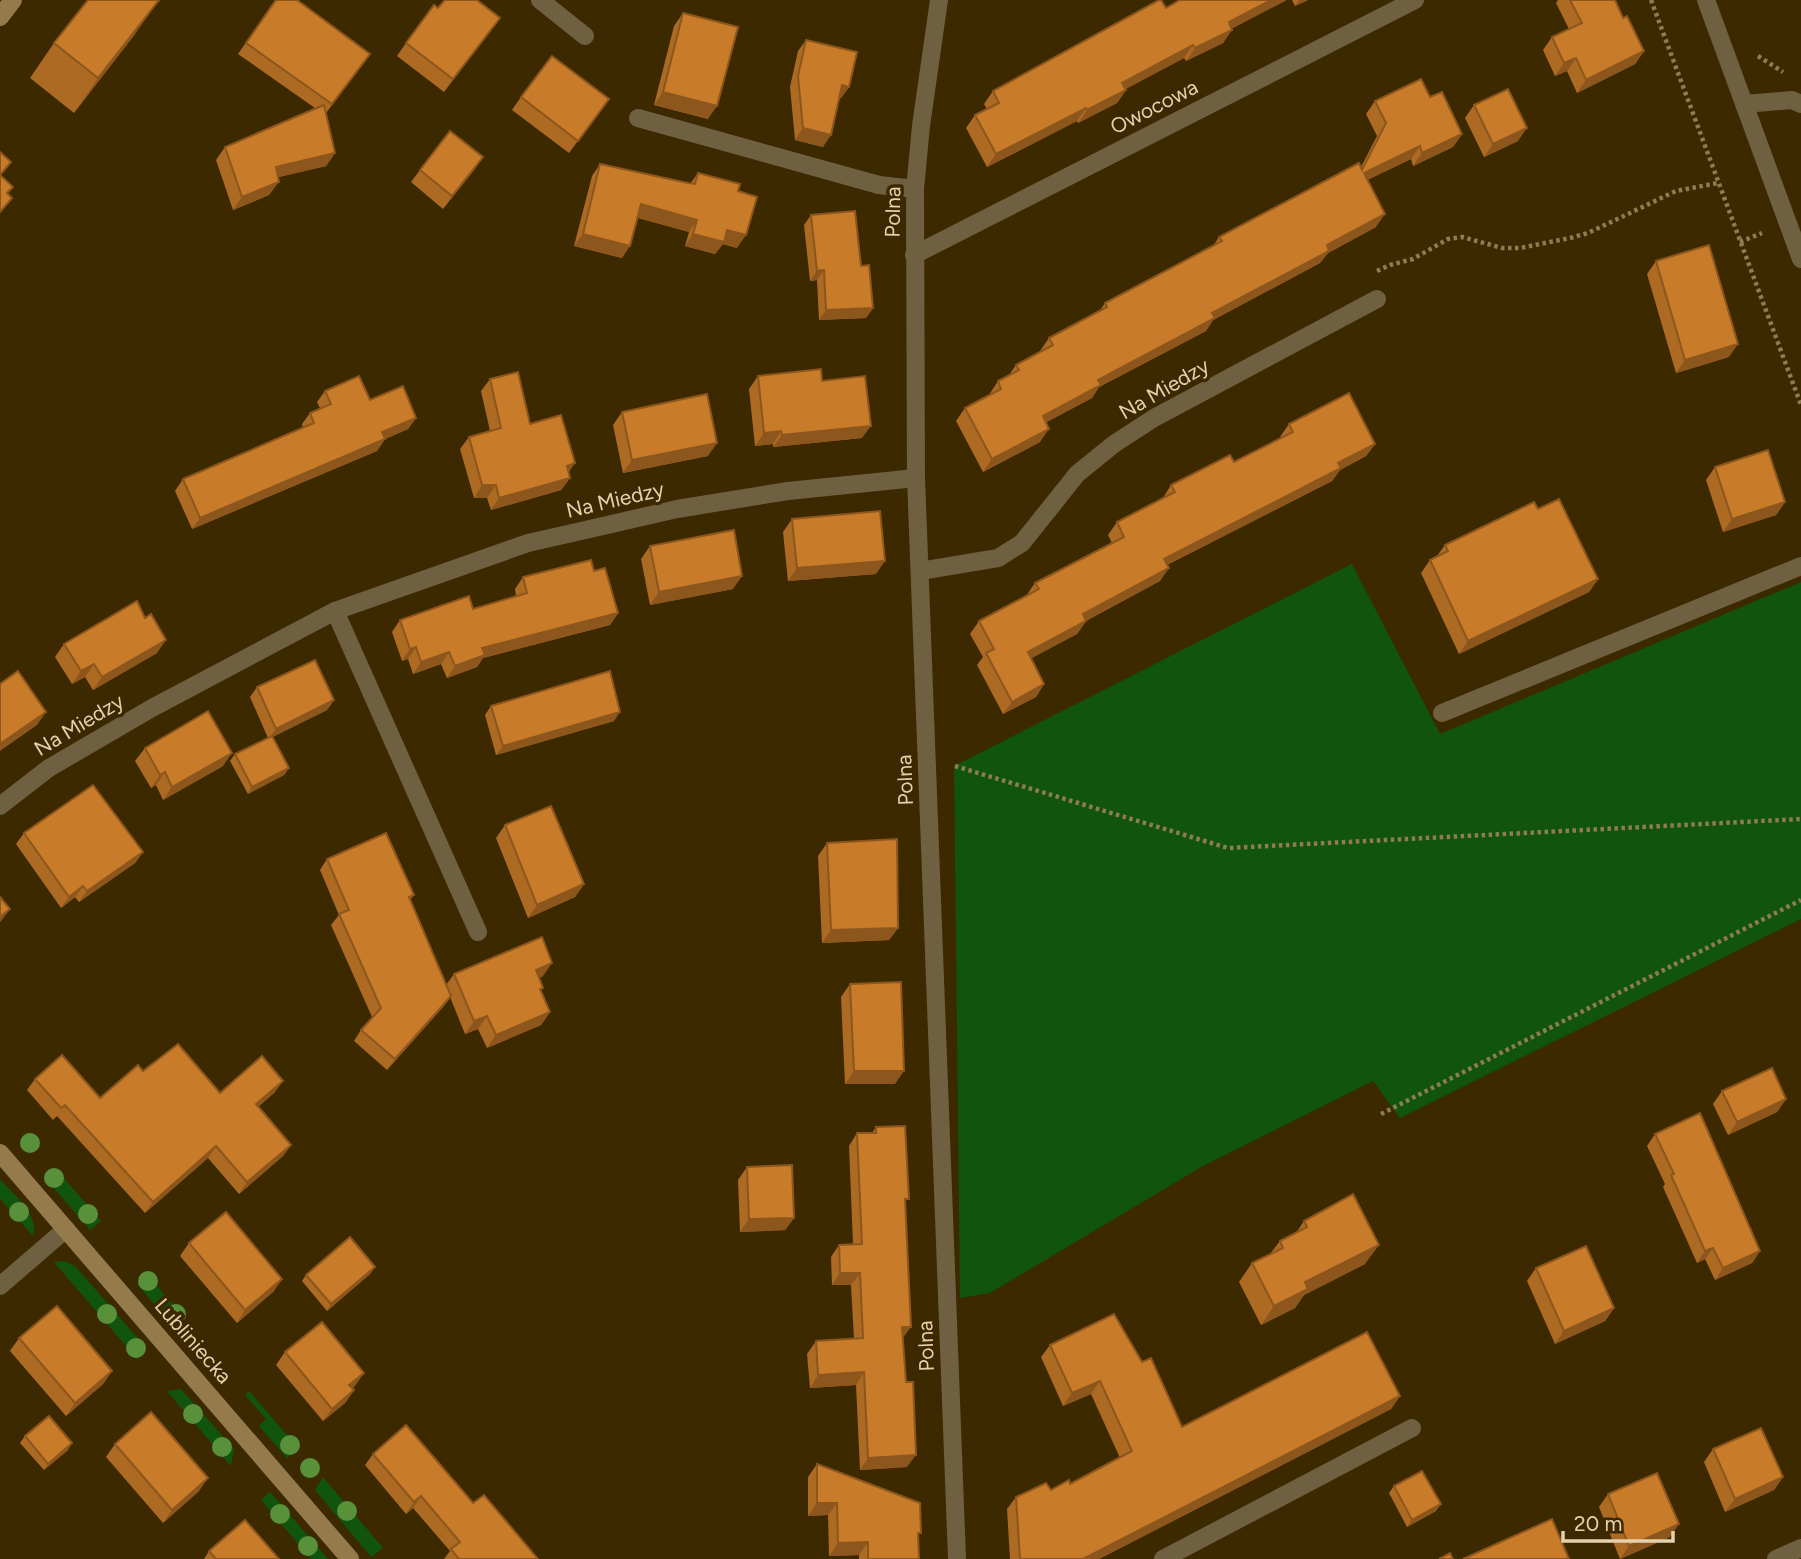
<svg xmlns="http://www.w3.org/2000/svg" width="1801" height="1559" font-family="Figtree,sans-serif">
<rect width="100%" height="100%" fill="#3d2900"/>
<g fill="#10540e">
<path d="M1352 564 1440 734 1801 582V919L1400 1118 1373 1081 1203 1166 990 1293 960 1298 954 766Z"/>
<path d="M56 1169 101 1221 90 1230 45 1178Z"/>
<path d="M0 1179C13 1194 40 1215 33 1236L0 1199Z"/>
<path d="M64 1261 75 1266 142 1343 138 1360 54 1262Z"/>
<path d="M147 1275 182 1314 171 1324 137 1284Z"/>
<path d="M181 1389 234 1449 231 1466 167 1391Z"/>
<path d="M249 1391 299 1449 287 1458 259 1426 266 1419 245 1395Z"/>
<path d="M323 1477 383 1548 371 1557 315 1490Z"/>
<path d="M270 1492 328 1559H311L261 1500Z"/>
</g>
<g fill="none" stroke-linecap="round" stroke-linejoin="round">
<g stroke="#8f7b54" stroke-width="4.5" stroke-dasharray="3.5 3.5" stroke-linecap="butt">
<path d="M1651 0 1801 405"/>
<path d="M1758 56 1783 72"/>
<path d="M1740 242 1762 233"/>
<path d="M1377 271 1390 265 1413 259 1448 239 1462 237 1502 248H1520L1570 238 1588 233 1676 191 1718 183"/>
<path d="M955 766 1228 848 1801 819"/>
<path d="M1381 1114 1801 900"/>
</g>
<path stroke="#706042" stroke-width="18" d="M638 118 879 185 915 189"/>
<g stroke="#706042" stroke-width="18">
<path d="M540 0 585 36"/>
<path d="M939 0 921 126 915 189 916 478 957 1559"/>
<path d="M1706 0 1801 259"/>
<path d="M1744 104 1792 100 1801 104"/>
<path d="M914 255 1415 0"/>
<path d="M920 571 998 558 1022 543 1077 474 1114 444 1154 418 1377 299"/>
<path d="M335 611 478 932"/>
<path d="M1442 713 1801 566"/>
<path d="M0 806 49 768 152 708 335 611 528 543 603 526 677 509 788 491 916 478"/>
<path d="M0 1286 66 1229"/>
<path d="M1163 1559 1412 1428"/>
<path d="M1776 1559 1801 1548"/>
</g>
<g stroke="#957b4b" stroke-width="18">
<path d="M0 17 13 0"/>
<path d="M0 1153 350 1559"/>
</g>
</g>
<g fill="#59903a">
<circle cx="30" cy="1143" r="10"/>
<circle cx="54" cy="1178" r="10"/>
<circle cx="19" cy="1212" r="10"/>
<circle cx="88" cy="1214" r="10"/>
<circle cx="148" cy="1281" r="10"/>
<circle cx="107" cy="1314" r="10"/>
<circle cx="176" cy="1314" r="10"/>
<circle cx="136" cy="1348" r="10"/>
<circle cx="193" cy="1414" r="10"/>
<circle cx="290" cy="1445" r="10"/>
<circle cx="222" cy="1447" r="10"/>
<circle cx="310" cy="1468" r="10"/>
<circle cx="347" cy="1511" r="10"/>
<circle cx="280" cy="1514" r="10"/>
<circle cx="308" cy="1546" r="10"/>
</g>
<g fill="#ac6a23">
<path d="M275 0 362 65 326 113 335 153 326 166 278 177 269 195 233 210 216 160 225 147 315 108 238 54Z"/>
<path d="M1292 0H1308L1295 6Z"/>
<path d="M1558 0H1615L1623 18 1644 51 1635 64 1577 93 1567 71 1555 76 1543 50 1552 37 1569 29 1556 3Z"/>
<path d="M438 8 500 18 444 92 397 56 406 43Z"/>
<path d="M1166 8 1232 29 1223 43 1186 61 1184 58 1125 89 1126 90 1117 103 1078 123 1077 121 987 167 966 128 975 115 987 109 984 104 993 91Z"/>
<path d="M683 13 708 119 654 105 674 26Z"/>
<path d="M135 34 74 113 30 78 54 43Z"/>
<path d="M806 40 849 87 841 98H840L823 147 795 140 790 87 798 51Z"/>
<path d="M521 97 609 99 569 153 512 110Z"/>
<path d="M1430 97 1462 134 1453 147 1413 166 1411 159 1367 180 1376 227 1328 253 1320 263 1213 320 1206 331 1099 387 1092 398 1046 422 1040 442 983 472 956 421 965 408 989 395 998 381 1009 375 1016 365 1041 352 1040 351 1049 338 1099 312 1105 303 1213 246 1219 237 1361 167 1377 136 1366 114 1375 101Z"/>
<path d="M1474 105 1518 141 1484 157 1465 118Z"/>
<path d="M600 164 690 184 698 173 738 191 737 248 723 244 715 254 685 246 689 232 638 218 622 258 574 246 592 176Z"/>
<path d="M420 170H474L443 209 411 182Z"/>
<path d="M811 215 861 266 873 308 866 318 819 320 817 280 810 281 804 225Z"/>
<path d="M1656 261 1729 357 1676 373 1647 274Z"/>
<path d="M758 376 822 381 862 438 773 447V444L755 446 749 389Z"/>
<path d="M490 379 530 424 569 472 570 478 561 490 491 510 487 498H474L460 449 469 437 490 431 481 391Z"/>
<path d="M325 391 370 400 416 418 408 429 385 439 377 451 192 529 175 491 183 479 303 428 302 424 310 413 320 408 317 402Z"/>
<path d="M622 412 708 456 623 473 613 425Z"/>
<path d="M1289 424 1375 444 1366 456 1340 470 1332 481 1167 565 1160 581 1086 621 1077 634 1031 658 1044 684 1036 697 1003 714 977 665 983 657 970 634 979 621 1026 596 1035 583 1112 543 1108 535 1117 522 1163 498 1171 485 1234 462 1281 438 1280 437Z"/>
<path d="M1715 467 1785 502 1776 515 1723 532 1706 480Z"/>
<path d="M1538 509 1598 579 1589 592 1459 654 1421 573 1430 560 1437 556 1445 545Z"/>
<path d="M792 519 876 574 788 581 783 532Z"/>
<path d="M650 546 733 589 650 605 641 559Z"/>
<path d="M594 571 618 613 610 625 483 658 477 667 447 678 441 664 413 674 408 659 402 661 392 632 400 620 473 609 516 596 515 589 523 577Z"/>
<path d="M64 644 157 653 93 690 85 677 72 684 55 657Z"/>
<path d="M257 687 334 700 327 710 272 737 289 768 284 775 248 794 230 761 235 754 268 738 250 697Z"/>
<path d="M491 706 614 721 496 755 485 715Z"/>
<path d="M145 748 223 766 163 800 156 785 151 788 135 761Z"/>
<path d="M505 825 584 884 575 897 528 918 496 838Z"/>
<path d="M24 833 143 852 135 863 79 902 75 897 61 908 16 844Z"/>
<path d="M827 843 898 928 889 940 822 943 818 856Z"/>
<path d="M327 859 414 895 410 900 446 985 454 974 543 976 539 978 543 988 541 991 550 1012 541 1025 487 1048 478 1029 465 1034 450 997 443 1007 387 1070 354 1041 361 1030 372 1017 331 925 339 915 320 870Z"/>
<path d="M850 984 895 1084H845L841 997Z"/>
<path d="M143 1071 220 1093 275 1092 258 1107 291 1145 283 1156 239 1194 208 1158 145 1213 57 1116 53 1120 27 1090 35 1079 100 1098Z"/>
<path d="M1722 1091 1786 1099 1777 1112 1728 1135 1713 1104Z"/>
<path d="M876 1127 905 1204 903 1337 907 1467 860 1470 856 1385 810 1388 807 1354 816 1341 854 1339 851 1285H832L831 1257 839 1245 853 1244 849 1146 857 1133H872Z"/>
<path d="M1655 1134 1760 1251 1752 1263 1715 1280 1705 1259 1697 1263 1663 1187 1665 1184 1647 1146Z"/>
<path d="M747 1167 794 1218 785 1230 740 1232 738 1180Z"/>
<path d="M1304 1221 1365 1264 1304 1295 1295 1308 1261 1325 1239 1282 1252 1263 1270 1254 1280 1241 1296 1233Z"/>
<path d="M189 1243 282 1279 273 1292 237 1323 180 1256Z"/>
<path d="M375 1267 370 1274 327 1311 302 1281 306 1275Z"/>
<path d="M1536 1268 1614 1308 1605 1321 1555 1344 1527 1281Z"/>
<path d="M19 1338 112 1371 103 1384 66 1416 10 1351Z"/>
<path d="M1050 1345 1142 1362 1182 1427 1400 1396 1391 1409 1099 1559H1010L1007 1509 1016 1497 1051 1490 1070 1484 1120 1458 1091 1394 1063 1406 1041 1357Z"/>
<path d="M285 1352 355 1386 352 1388 354 1390 345 1403 323 1421 276 1365Z"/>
<path d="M25 1436 68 1450 44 1470 20 1443Z"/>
<path d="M115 1444 199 1491 163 1523 106 1457Z"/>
<path d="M1713 1449 1783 1477 1774 1490 1725 1512 1704 1462Z"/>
<path d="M373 1454 473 1503 538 1559H444L450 1551 413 1508 406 1514 365 1465Z"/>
<path d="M817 1464 918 1537 919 1559H859V1555L829 1556 828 1515 808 1516V1477Z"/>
<path d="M1394 1486 1436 1511 1407 1527 1389 1493Z"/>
<path d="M1608 1494 1670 1537 1620 1559 1599 1507Z"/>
<path d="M209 1551 279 1559H204Z"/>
</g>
<g fill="#8c561d">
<path d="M159 0 135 34 74 113 98 78Z"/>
<path d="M1271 0H1287L1220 35 1229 22Z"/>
<path d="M1299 0H1308L1295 6Z"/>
<path d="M1232 30 1223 43 1186 61 1195 48Z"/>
<path d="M1193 45 1184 58 1113 96 1122 83Z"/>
<path d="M1644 51 1635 64 1577 93 1586 80Z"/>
<path d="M1576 58 1567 71 1555 76 1564 63Z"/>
<path d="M842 85 849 87 841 98 834 97Z"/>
<path d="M1126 90 1117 103 1078 123 1087 110Z"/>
<path d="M663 92 717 106 708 119 654 105Z"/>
<path d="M1086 108 1077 121 987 167 996 154Z"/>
<path d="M803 128 831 135 823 147 795 140Z"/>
<path d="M1527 128 1518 141 1484 157 1493 144Z"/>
<path d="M1462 134 1453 147 1413 166 1422 153Z"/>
<path d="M1420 146 1411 159 1355 186 1364 173Z"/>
<path d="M335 153 326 166 267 180 276 167Z"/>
<path d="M483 157 474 170 443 209 452 196Z"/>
<path d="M279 182 269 195 233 210 242 197Z"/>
<path d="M641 204 697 220 689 232 633 216Z"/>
<path d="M1385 214 1376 227 1328 253 1320 263 1213 320 1206 331 1099 387 1092 398 1034 429 1043 416 1098 380 1327 245Z"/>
<path d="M727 230 746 235 737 248 723 244 715 254 685 246 693 234Z"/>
<path d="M583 234 630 246 622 258 574 246Z"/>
<path d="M824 270 817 280 810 281 817 271Z"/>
<path d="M873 308 866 318 819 320 826 310Z"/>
<path d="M1738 344 1729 357 1676 373 1685 360Z"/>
<path d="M416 418 408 429 374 444 382 432Z"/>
<path d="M871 426 862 438 773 447 782 435Z"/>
<path d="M1049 429 1040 442 983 472 992 459Z"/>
<path d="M781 431 773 444 755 446 764 433Z"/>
<path d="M385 439 377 451 192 529 200 518Z"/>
<path d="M717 443 708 456 623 473 632 460Z"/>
<path d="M1375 444 1366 456 1340 470 1332 481 1155 571 1164 559 1338 463Z"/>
<path d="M575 463 567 475V466Z"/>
<path d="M570 478 561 490 491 510 499 498Z"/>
<path d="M482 485H496L487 498H474Z"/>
<path d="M1785 502 1776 515 1723 532 1732 519Z"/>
<path d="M885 561 876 574 788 581 797 568Z"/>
<path d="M1169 568 1160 581 1074 627 1083 614Z"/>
<path d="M742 576 733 589 650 605 659 592Z"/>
<path d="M1598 579 1589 592 1459 654 1468 641Z"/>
<path d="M618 613 610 625 483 658 477 667 447 678 455 666 482 648Z"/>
<path d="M1086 621 1077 634 1019 665 1028 652Z"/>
<path d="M166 640 157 653 93 690 102 677Z"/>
<path d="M416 647 408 659 402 661 410 649Z"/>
<path d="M449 652 441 664 413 674 421 662Z"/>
<path d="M94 664 85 677 72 684 81 671Z"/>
<path d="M1044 684 1036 697 1003 714 1012 702Z"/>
<path d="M334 700 327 710 269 739 276 729Z"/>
<path d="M46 712 37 725 0 751V744Z"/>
<path d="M620 712 614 721 496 755 503 746Z"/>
<path d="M232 753 223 766 163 800 172 787Z"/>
<path d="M289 768 284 775 248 794 252 787Z"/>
<path d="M165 772 156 785 151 788 160 775Z"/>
<path d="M143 852 135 863 79 902 87 891Z"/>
<path d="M584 884 575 897 528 918 537 905Z"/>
<path d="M83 886 75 897 61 908 69 897Z"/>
<path d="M10 909 1 921 0 922V917Z"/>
<path d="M898 928 889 940 822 943 831 930Z"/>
<path d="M552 963 543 976 527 983 536 970Z"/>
<path d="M451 996 443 1007 387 1070 395 1059Z"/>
<path d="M550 1012 541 1025 487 1048 496 1035Z"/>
<path d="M487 1016 478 1029 465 1034 474 1021Z"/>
<path d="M854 1071H904L895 1084H845Z"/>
<path d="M283 1081 275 1092 248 1115 256 1104Z"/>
<path d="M1786 1099 1777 1112 1728 1135 1737 1122Z"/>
<path d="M291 1145 283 1156 239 1194 247 1182Z"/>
<path d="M216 1146 208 1158 145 1213 153 1202Z"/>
<path d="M794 1218 785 1230 740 1232 749 1219Z"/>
<path d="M1379 1245 1365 1264 1304 1295 1295 1308 1261 1325 1274 1306 1305 1282Z"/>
<path d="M1713 1248 1705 1259 1697 1263 1705 1251Z"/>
<path d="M1760 1251 1752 1263 1715 1280 1723 1268Z"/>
<path d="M375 1267 370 1274 327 1311 331 1304Z"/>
<path d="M840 1273H860L851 1285H832Z"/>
<path d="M282 1279 273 1292 237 1323 245 1310Z"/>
<path d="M1614 1308 1605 1321 1555 1344 1564 1331Z"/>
<path d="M902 1327H911L902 1339Z"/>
<path d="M112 1371 103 1384 66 1416 75 1403Z"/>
<path d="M864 1372 856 1385 810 1388 818 1375Z"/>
<path d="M364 1373 355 1386 340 1398 349 1385Z"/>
<path d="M1100 1381 1091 1394 1063 1406 1072 1393Z"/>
<path d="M354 1390 345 1403 323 1421 332 1409Z"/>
<path d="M1400 1396 1391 1409 1099 1559H1083Z"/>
<path d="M72 1443 68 1450 44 1470 48 1464Z"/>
<path d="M916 1455 907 1467 860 1470 868 1458Z"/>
<path d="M1783 1477 1774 1490 1725 1512 1735 1499Z"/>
<path d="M208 1478 199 1491 163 1523 172 1510Z"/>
<path d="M421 1496 413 1508 406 1514 414 1502Z"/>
<path d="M817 1503H837L828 1515 808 1516Z"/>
<path d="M1441 1504 1436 1511 1407 1527 1412 1520Z"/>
<path d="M1679 1524 1670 1537 1620 1559 1629 1546Z"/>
<path d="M868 1542 859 1555 829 1556 838 1543Z"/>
</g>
<g fill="#c87b29" stroke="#8c561d" stroke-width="2">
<path d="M88 0H159L98 78 54 43Z"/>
<path d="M276 0H297L370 54 332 104 246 43Z"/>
<path d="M445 0H477L500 18 453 79 406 43 434 5 438 8Z"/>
<path d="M1159 0H1161L1166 8 1180 0H1271L1229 22 1232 30 1195 48 1193 45 1122 83 1126 90 1087 110 1086 108 996 154 975 115 999 103 993 91Z"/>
<path d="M1570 0H1615L1623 18 1627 16 1644 51 1586 80 1576 58 1564 63 1552 37 1582 23Z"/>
<path d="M683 13 738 27 717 106 663 92Z"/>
<path d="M806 40 857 52 849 87 842 85 831 135 803 128 798 76Z"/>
<path d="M552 56 609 99 578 141 521 97Z"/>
<path d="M1421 79 1430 97 1442 92 1462 134 1422 153 1420 146 1364 173 1385 214 1327 245 1329 251 1212 313 1215 318 1098 380 1101 385 1043 416 1049 429 992 459 965 408 1001 389 998 381 1019 370 1016 365 1053 345 1049 338 1107 307 1105 303 1222 241 1219 237 1359 163 1362 170 1386 123 1375 101Z"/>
<path d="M1508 89 1527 128 1493 144 1474 105Z"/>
<path d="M324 105 335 153 276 167 279 182 242 197 225 147Z"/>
<path d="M450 131 483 157 452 196 420 170Z"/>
<path d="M0 152 11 162 0 175Z"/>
<path d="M600 164 688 183 695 184 698 173 740 184 738 191 757 197 746 235 727 230 724 242 693 234 697 220 641 204 630 246 583 234Z"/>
<path d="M0 175 13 187 7 193 12 198 0 212Z"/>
<path d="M855 211 861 266 869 265 873 308 826 310 824 270 817 271 811 215Z"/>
<path d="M1709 245 1738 344 1685 360 1656 261Z"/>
<path d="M821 369 822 381 865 376 871 426 782 435 781 431 764 433 758 376Z"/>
<path d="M518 372 530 424 561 415 575 463 567 466 570 478 499 498 496 485H482L469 437 501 428 490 379Z"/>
<path d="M359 376 370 400 403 386 416 418 382 432 385 439 200 518 183 479 314 423 310 413 331 404 325 391Z"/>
<path d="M1349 393 1375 444 1338 463 1341 468 1164 559 1169 568 1083 614 1086 621 1028 652 1044 684 1012 702 986 653 994 649 979 621 1039 589 1035 583 1124 537 1117 522 1175 492 1171 485 1230 455 1234 462 1293 432 1289 424Z"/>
<path d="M707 394 717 443 632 460 622 412Z"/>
<path d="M1768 450 1785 502 1732 519 1715 467Z"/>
<path d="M1559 499 1598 579 1468 641 1430 560 1448 551 1445 545 1534 502 1538 509Z"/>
<path d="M880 511 885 561 797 568 792 519Z"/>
<path d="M734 530 742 576 659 592 650 546Z"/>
<path d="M591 560 594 571 605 568 618 613 482 648 485 655 455 666 449 652 421 662 416 647 410 649 400 620 469 596 473 609 527 593 523 577Z"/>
<path d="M137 601 145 618 151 614 166 640 102 677 94 664 81 671 64 644Z"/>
<path d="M315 660 334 700 276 729 257 687Z"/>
<path d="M18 671 46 712 0 744V684Z"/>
<path d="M610 671 620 712 503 746 491 706Z"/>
<path d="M208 711 232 753 172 787 165 772 160 775 145 748Z"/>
<path d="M272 736 289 768 252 787 235 754Z"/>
<path d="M93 785 143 852 87 891 83 886 69 897 24 833Z"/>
<path d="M551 806 584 884 537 905 505 825Z"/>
<path d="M386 833 414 895 409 897 451 996 395 1059 361 1030 381 1008 339 914 349 910 327 859Z"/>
<path d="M897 839 898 928 831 930 827 843Z"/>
<path d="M0 897 10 909 0 917Z"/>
<path d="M542 937 552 963 536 970 543 988 540 989 550 1012 496 1035 487 1016 474 1021 454 974Z"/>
<path d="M901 982 904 1071H854L850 984Z"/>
<path d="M178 1044 220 1093 262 1056 283 1081 256 1104 291 1145 247 1182 216 1146 153 1202 65 1105 61 1108 35 1079 62 1055 100 1098 138 1065 143 1071Z"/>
<path d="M1772 1068 1786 1099 1737 1122 1722 1091Z"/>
<path d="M1700 1113 1760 1251 1723 1268 1713 1248 1705 1251 1671 1175 1674 1174 1655 1134Z"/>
<path d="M905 1126 909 1199H905L911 1327H902L906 1382H913L916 1455 868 1458 864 1372 818 1375 816 1341 863 1338 860 1273H840L839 1245 862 1244 857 1133H876V1127Z"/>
<path d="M792 1165 794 1218 749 1219 747 1167Z"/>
<path d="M1353 1194 1379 1245 1305 1282 1308 1289 1274 1306 1252 1263 1283 1248 1280 1241 1307 1227 1304 1221Z"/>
<path d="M226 1212 282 1279 245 1310 189 1243Z"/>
<path d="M350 1237 375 1267 331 1304 306 1275Z"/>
<path d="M1586 1246 1614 1308 1564 1331 1536 1268Z"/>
<path d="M57 1306 112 1371 75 1403 19 1338Z"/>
<path d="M1114 1314 1142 1362 1151 1358 1182 1427 1367 1332 1400 1396 1083 1559H1020L1016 1497 1046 1483 1051 1490 1069 1480 1070 1484 1132 1451 1100 1381 1072 1393 1050 1345Z"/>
<path d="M322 1322 364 1373 349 1385 354 1390 332 1409 285 1352Z"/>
<path d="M151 1412 208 1478 172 1510 115 1444Z"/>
<path d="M49 1416 72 1443 48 1464 25 1436Z"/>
<path d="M406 1425 473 1503 484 1495 538 1559H459L451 1549 460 1542 421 1496 414 1502 373 1454Z"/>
<path d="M1761 1428 1783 1477 1735 1499 1713 1449Z"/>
<path d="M817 1464 920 1503 921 1533H918L919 1559H868V1542L838 1543 837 1503H817Z"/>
<path d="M1422 1471 1441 1504 1412 1520 1394 1486Z"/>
<path d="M1657 1473 1679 1524 1629 1546 1608 1494Z"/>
<path d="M1552 1519 1569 1559H1463Z"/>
<path d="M245 1520 279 1559H216L209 1551Z"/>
<path d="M1450 1553 1453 1559H1439Z"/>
</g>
<g text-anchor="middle" stroke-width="7" stroke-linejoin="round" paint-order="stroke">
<g font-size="21" fill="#e5d1ac" stroke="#3d2900">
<text transform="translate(1154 107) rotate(-27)" y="7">Owocowa</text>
<text transform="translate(893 212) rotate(-89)" y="7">Polna</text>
<text transform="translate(1164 389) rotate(-30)" y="7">Na Miedzy</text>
<text transform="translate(615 500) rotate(-13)" y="7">Na Miedzy</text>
<text transform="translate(79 725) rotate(-31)" y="7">Na Miedzy</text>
<text transform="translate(905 780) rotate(-92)" y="7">Polna</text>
<text transform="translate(193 1341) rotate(49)" y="7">Lubliniecka</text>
<text transform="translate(926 1346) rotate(-92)" y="7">Polna</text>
</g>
</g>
<path d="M1563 1531v10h110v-10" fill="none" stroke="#e5d1ac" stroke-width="3.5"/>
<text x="1574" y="1531" font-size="21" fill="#e5d1ac" stroke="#3d2900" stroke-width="5" paint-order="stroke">20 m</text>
</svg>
